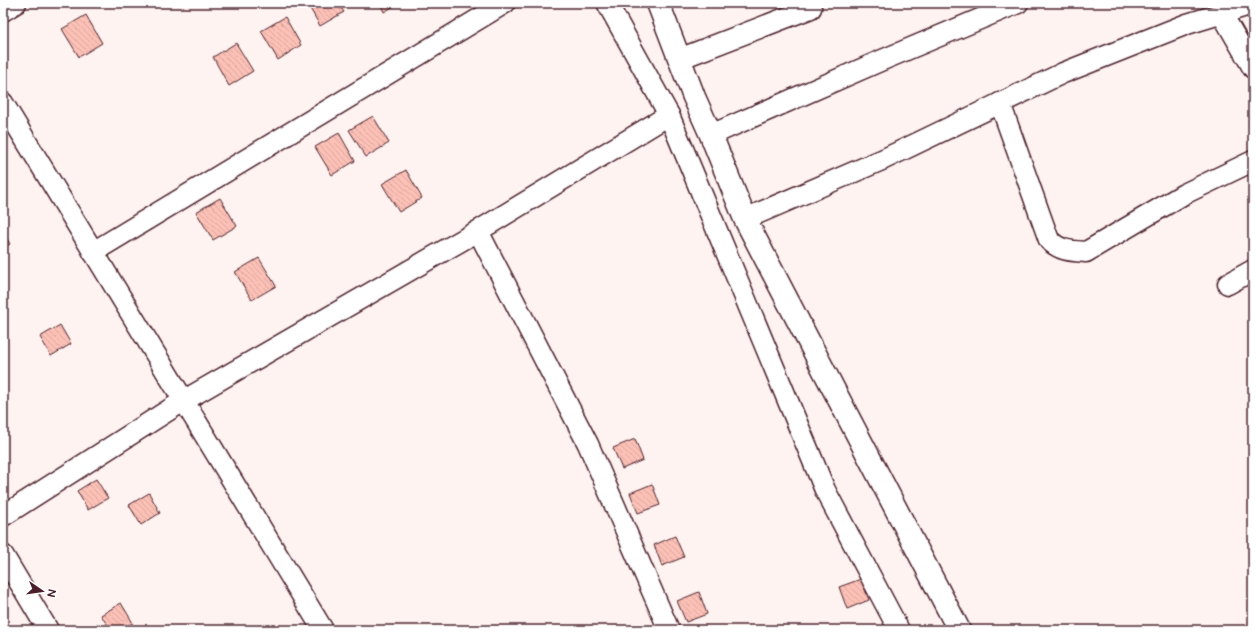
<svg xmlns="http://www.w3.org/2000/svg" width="1256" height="633" font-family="'Balsamiq Sans',sans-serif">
<defs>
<pattern id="building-back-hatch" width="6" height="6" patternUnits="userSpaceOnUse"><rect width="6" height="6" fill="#fcc1b6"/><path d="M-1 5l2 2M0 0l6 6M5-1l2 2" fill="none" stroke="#daa59d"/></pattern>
</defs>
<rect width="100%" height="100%" fill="#fef3f0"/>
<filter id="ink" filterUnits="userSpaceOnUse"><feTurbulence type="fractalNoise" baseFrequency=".025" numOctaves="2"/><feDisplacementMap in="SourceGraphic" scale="8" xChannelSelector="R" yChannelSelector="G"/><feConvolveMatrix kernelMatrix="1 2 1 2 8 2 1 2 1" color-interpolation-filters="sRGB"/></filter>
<g filter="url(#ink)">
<g fill="url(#building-back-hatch)" stroke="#4a1f2b">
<path d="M307 3H338L344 12 320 26Z"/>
<path d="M380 3H399L384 12Z"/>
<path d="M86 15 102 43 79 57 62 29Z"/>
<path d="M285 17 301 45 278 60 261 31Z"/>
<path d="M236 43 253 71 229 86 213 57Z"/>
<path d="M373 116 389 143 366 157 349 130Z"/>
<path d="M339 133 355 161 332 175 315 147Z"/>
<path d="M406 170 422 198 399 212 382 184Z"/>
<path d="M220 198 237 226 213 240 196 212Z"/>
<path d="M3 232 10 244 3 248Z"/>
<path d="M259 258 276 286 252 300 235 272Z"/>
<path d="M60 325 71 344 51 356 40 337Z"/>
<path d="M635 439 643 460 622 469 613 448Z"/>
<path d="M96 479 108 498 88 510 77 491Z"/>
<path d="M652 484 660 505 638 513 630 493Z"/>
<path d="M149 493 160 513 141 525 129 505Z"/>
<path d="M675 536 684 557 662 566 654 545Z"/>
<path d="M861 579 869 600 847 609 839 587Z"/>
<path d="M699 592 707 614 686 622 677 601Z"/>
<path d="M121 603 133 623 120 630H110L101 615Z"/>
</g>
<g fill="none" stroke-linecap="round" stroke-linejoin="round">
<defs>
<g id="minor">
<path d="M607 3 669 115 825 490 899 630"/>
<path d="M3 11 16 3"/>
<path d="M1222 14 1253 68"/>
<path d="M679 59 811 8"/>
<path d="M3 103 323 630"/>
<path d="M1000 103 1049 240C1060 251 1071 251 1086 252L1184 194 1253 161"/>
<path d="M711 135 880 61 1018 3"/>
<path d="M745 219 884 159 1063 73 1187 24 1253 4"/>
<path d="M478 231 588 444 669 630"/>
<path d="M93 252 505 3"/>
<path d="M1228 284 1253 270"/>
<path d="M3 516 183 401 478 231 669 115"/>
<path d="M3 555 48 630"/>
</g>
<path id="tertiary" d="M658 3 694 97 711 135 745 219 959 630"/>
</defs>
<use href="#minor" stroke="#4a1f2b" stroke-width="23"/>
<use href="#tertiary" stroke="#4a1f2b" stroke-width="25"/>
<use href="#minor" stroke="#fff" stroke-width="20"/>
<use href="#tertiary" stroke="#fff" stroke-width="22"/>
</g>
</g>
<rect width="1256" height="633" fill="none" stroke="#fff" stroke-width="16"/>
<rect x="8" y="8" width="1240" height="617" fill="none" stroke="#4a1f2b" stroke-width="1.5" filter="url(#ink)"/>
<g transform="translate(42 591) rotate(103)" stroke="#ffffff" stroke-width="3" paint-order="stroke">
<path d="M0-3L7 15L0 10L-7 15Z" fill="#4a1f2b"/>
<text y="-6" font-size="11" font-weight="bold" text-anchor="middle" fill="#4a1f2b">N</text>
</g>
</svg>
